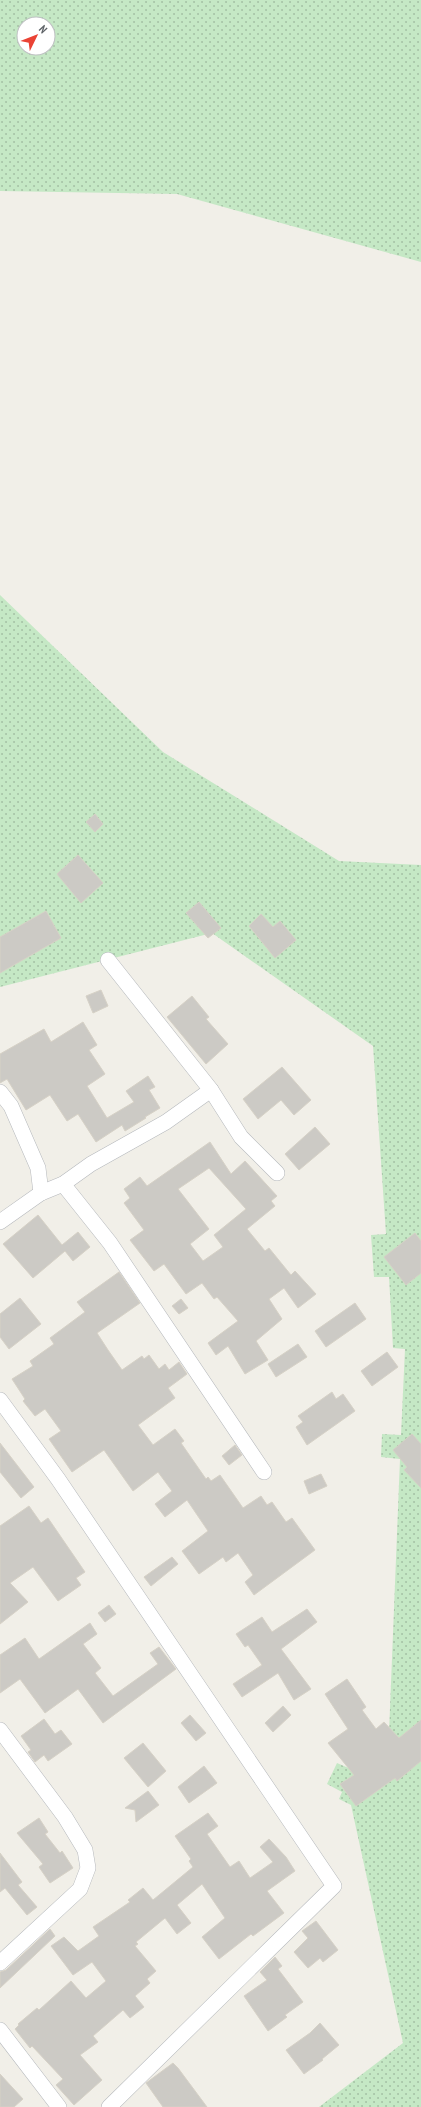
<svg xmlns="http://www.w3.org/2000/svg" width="421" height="2107" font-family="'PT Sans Narrow',sans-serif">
<defs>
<pattern id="grass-dots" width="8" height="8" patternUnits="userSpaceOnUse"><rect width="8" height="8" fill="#c5e8c5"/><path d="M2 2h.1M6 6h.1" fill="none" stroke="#a3c0a4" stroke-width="1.8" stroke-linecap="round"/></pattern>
</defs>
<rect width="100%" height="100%" fill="#f1efe8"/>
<g fill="url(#grass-dots)" fill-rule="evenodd">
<path d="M0 0H421V262L177 194 0 191ZM24 24H48V48H24Z"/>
<path d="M0 595 163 752 339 861 421 865V2107H319L403 2043 351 1805 339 1799 342 1792 327 1784 337 1763 353 1770 389 1733 400 1459 381 1457 382 1434 401 1435 405 1349 393 1348 389 1277H374L371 1235 386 1234 373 1046 212 933 0 987Z"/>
</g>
<g fill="#cccac5" stroke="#d6d1c6" fill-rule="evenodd">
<path d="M95 814 103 824 95 832 86 822Z"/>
<path d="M78 855 103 883 81 903 57 874Z"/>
<path d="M199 902 221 928 208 938 186 913Z"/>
<path d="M46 911 61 938 0 973V937Z"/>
<path d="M261 914 273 927 280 921 296 940 275 958 249 926Z"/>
<path d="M101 990 108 1006 93 1013 86 996Z"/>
<path d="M192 996 209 1017 206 1019 228 1044 206 1064 167 1017Z"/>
<path d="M83 1022 97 1045 89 1050 105 1074 87 1086 107 1118 134 1102 126 1091 148 1076 155 1087 149 1090 160 1108 145 1117 146 1118 125 1131 122 1125 96 1142 78 1114 67 1121 50 1095 26 1110 7 1079 0 1083V1054L44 1029 51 1042Z"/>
<path d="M282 1067 311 1100 294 1115 281 1100 258 1119 243 1099Z"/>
<path d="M315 1127 330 1144 299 1170 285 1154Z"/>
<path d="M210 1142 231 1174 245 1161 277 1196 271 1201 275 1206 247 1229 265 1251 269 1248 291 1275 295 1271 316 1294 298 1308 284 1288 269 1299 282 1319 256 1341 268 1360 245 1374 228 1346 216 1355 208 1343 238 1321 217 1297 214 1299 202 1283 186 1294 164 1264 154 1271 130 1240 144 1230 124 1203 130 1198 124 1189 140 1177 147 1186ZM209 1168 246 1209 214 1235 223 1247 203 1261 190 1244 209 1229 178 1189Z"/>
<path d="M38 1215 62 1245 78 1232 90 1247 73 1261 65 1251 33 1278 3 1244Z"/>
<path d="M415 1233 421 1241V1273L406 1285 384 1257Z"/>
<path d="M119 1272 140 1303 97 1333 108 1350 122 1370 142 1356 144 1359 149 1355 159 1369 165 1364 169 1370 179 1362 187 1374 168 1388 175 1398 138 1425 153 1445 175 1429 184 1441 181 1443 206 1479 208 1477 211 1481 220 1475 243 1508 261 1496 267 1505 272 1502 286 1522 292 1518 315 1550 254 1595 245 1582 253 1575 238 1553 226 1562 223 1557 199 1574 182 1551 208 1531 187 1500 165 1517 155 1504 172 1491 158 1472 133 1491 104 1450 72 1472 49 1439 61 1431 45 1409 35 1416 23 1401 25 1399 12 1379 33 1366 30 1361 54 1344 50 1338 85 1312 77 1302Z"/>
<path d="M20 1298 41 1324 9 1349 0 1337V1314Z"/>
<path d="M181 1299 188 1308 179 1314 172 1306Z"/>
<path d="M355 1303 366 1319 326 1347 315 1331Z"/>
<path d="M298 1344 307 1357 276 1377 268 1364Z"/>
<path d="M387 1352 398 1367 372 1386 361 1371Z"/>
<path d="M332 1392 336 1399 343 1394 355 1411 307 1445 296 1427 303 1422 298 1416Z"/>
<path d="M412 1434 421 1444V1488L404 1470 407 1467 393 1450Z"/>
<path d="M0 1443 34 1487 21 1498 0 1472Z"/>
<path d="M235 1445 242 1455 229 1465 222 1456Z"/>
<path d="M321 1474 327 1486 309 1494 304 1481Z"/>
<path d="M29 1506 41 1523 48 1518 85 1572 76 1578 81 1585 58 1601 33 1567 10 1583 28 1602 0 1624V1526Z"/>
<path d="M172 1557 178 1564 151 1586 144 1577Z"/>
<path d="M109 1605 116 1614 105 1622 98 1613Z"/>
<path d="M307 1609 317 1622 281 1649 311 1689 294 1700 278 1673 242 1697 233 1684 262 1665 248 1645 245 1647 236 1634 262 1617 272 1632Z"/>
<path d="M90 1623 97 1634 83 1644 101 1668 95 1673 113 1696 158 1664 150 1653 159 1647 176 1669 103 1723 78 1689 45 1713 20 1679 0 1693V1655L25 1638 39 1659Z"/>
<path d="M347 1679 366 1707 362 1710 376 1729 384 1722 399 1738 421 1720V1761L397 1781 395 1778 356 1806 340 1784 354 1775 328 1743 348 1729 325 1694Z"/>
<path d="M283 1706 291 1715 273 1732 265 1723Z"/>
<path d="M190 1715 206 1733 196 1741 181 1723Z"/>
<path d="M44 1719 55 1734 61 1730 72 1744 48 1761 44 1755 35 1762 28 1752 31 1750 21 1736Z"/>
<path d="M143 1743 166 1771 148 1787 124 1758Z"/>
<path d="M204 1766 217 1783 189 1803 178 1787Z"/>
<path d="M148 1791 159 1805 136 1822 135 1810 125 1808Z"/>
<path d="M208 1813 218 1826 207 1834 230 1867 239 1861 250 1878 273 1862 260 1847 269 1839 286 1857 295 1871 267 1891 284 1913 253 1936 251 1934 219 1959 202 1937 225 1918 202 1884 177 1905 191 1923 177 1934 165 1918 136 1942 138 1944 135 1946 156 1971 147 1979 150 1983 135 1996 144 2007 130 2018 123 2010 93 2036 98 2042 80 2055 102 2080 74 2105 56 2085 63 2079 32 2046 30 2048 15 2029 19 2025 18 2024 37 2008 39 2010 71 1981 86 1998 106 1981 92 1962 73 1975 51 1946 64 1937 78 1951 99 1936 93 1927 130 1902 128 1900 143 1888 153 1900 193 1867 189 1861 191 1859 175 1836Z"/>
<path d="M39 1818 48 1832 45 1834 60 1853 62 1851 73 1868 50 1883 39 1867 43 1864 17 1833Z"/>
<path d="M0 1853 22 1882 18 1885 37 1907 27 1915 5 1888 0 1892Z"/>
<path d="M316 1921 338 1950 323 1962 320 1958 308 1968 294 1952 308 1938 302 1931Z"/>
<path d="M50 1929 55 1936 0 1988V1972L6 1970Z"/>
<path d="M275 1957 282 1966 278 1969 303 2002 285 2015 287 2017 268 2031 244 1996 267 1980 260 1972Z"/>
<path d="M320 2023 339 2045 322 2059 323 2060 304 2074 286 2050 310 2033Z"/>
<path d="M173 2063 178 2068 207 2107H163L146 2083Z"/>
<path d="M0 2074 23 2099 14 2107H0Z"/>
</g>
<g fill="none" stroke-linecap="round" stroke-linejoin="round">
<defs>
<g id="minor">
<path d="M211 1090 241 1137 277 1173"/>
<path d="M0 1092 11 1106 38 1168 41 1193"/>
<path d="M63 1184 110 1243 264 1472"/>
<path d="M0 1222 41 1193 63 1184 91 1164 166 1122 211 1090 108 960"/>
<path d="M0 1400 58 1479 334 1886 109 2107"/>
<path d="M0 1730 65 1817 85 1850 88 1868 80 1889 0 1963"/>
<path d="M0 2030 59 2107"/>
</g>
</defs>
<use href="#minor" stroke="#b5b8bc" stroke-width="16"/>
<use href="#minor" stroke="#fff" stroke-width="15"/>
</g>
<g transform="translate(36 36) rotate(47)"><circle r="19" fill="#ffffff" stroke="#bfc1c3"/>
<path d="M0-3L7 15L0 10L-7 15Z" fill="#ea4335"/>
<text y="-6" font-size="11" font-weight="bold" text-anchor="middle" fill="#5f6368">N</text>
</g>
</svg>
